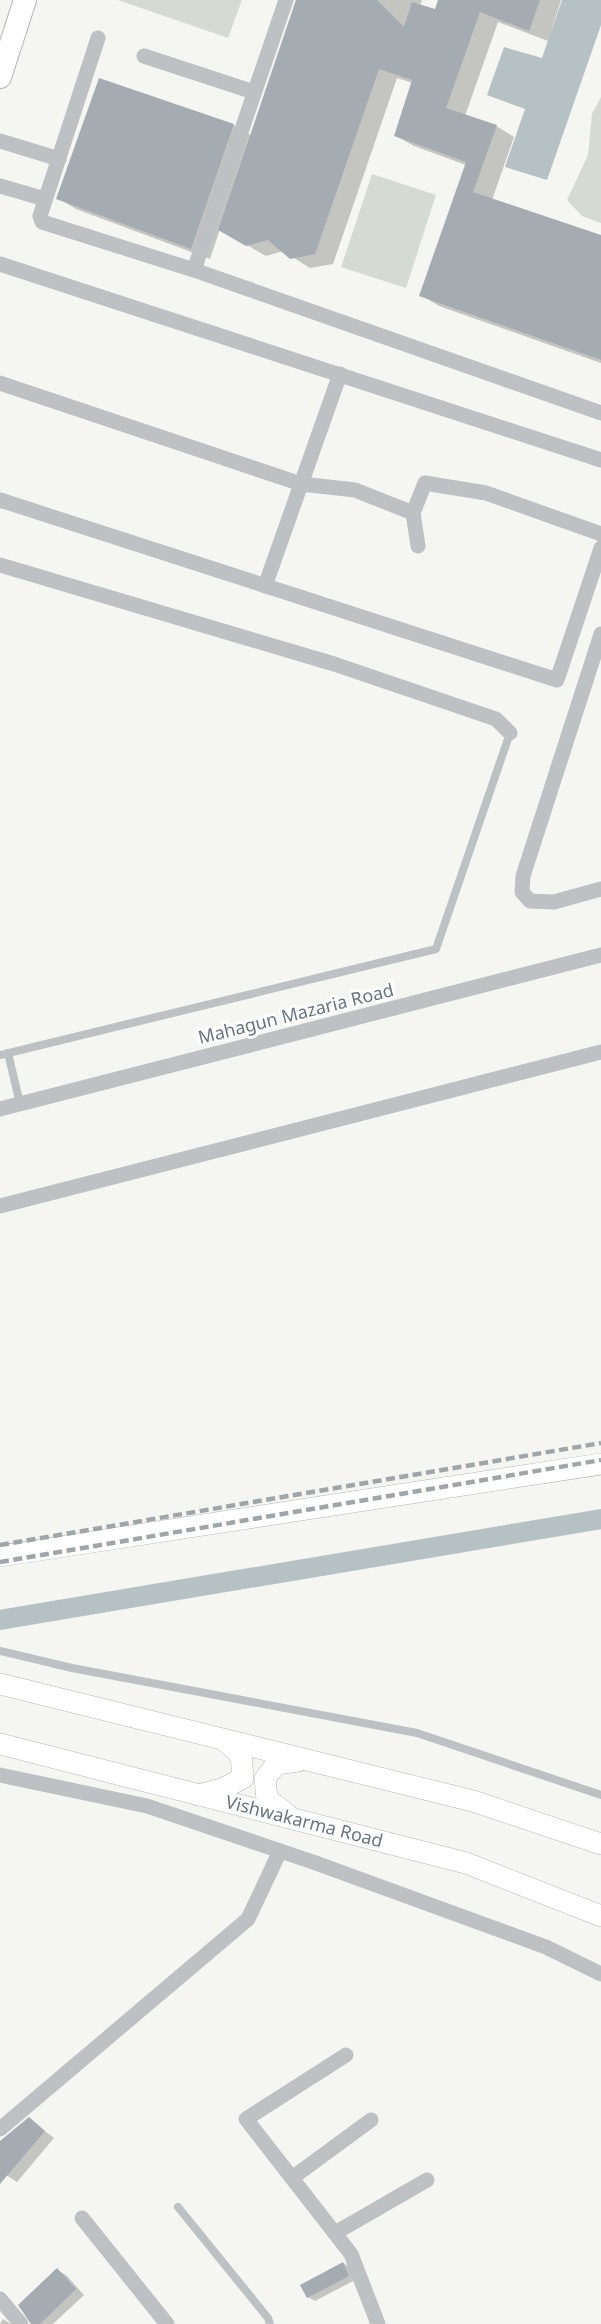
<svg xmlns="http://www.w3.org/2000/svg" width="601" height="2324" font-family="'Noto Sans',sans-serif">
<rect width="100%" height="100%" fill="#f5f5f2"/>
<g fill="#d5dad2">
<path d="M118 0H242L228 38Z"/>
<path d="M601 97V223L582 216 567 200 588 155 592 114Z"/>
<path d="M372 174 436 195 406 288 341 267Z"/>
</g>
<path fill="#b6c1c4" d="M562 0H601V25L547 180 505 167 525 109 487 95 504 47 542 58Z"/>
<g fill="#0003">
<path d="M296 0H422L420 6 436 11 440 0H561L548 41 498 22 465 116 496 126 514 137 492 200 601 237V363L439 306 421 295 466 165 414 146 396 136 413 83 397 78 333 264 310 268 283 251 266 256 220 229 210 259 76 209 58 198 233 125 252 136Z"/>
<path d="M29 2119 54 2138 17 2182 0 2171V2143Z"/>
<path d="M343 2263 350 2267 355 2280 315 2301 308 2297 302 2286Z"/>
<path d="M57 2270 66 2275 84 2295 53 2324H31Z"/>
<path d="M3 2319 11 2324H0Z"/>
</g>
<g fill="none" stroke-linecap="round" stroke-linejoin="round">
<path stroke="#b6c1c4" stroke-width="20" d="M0 1620 601 1519"/>
</g>
<g fill="#a5acb1">
<path d="M296 0H377L404 27 412 2 435 9 438 0H540L529 31 480 12 446 108 497 125 473 192 601 235V360L419 296 466 162 394 136 412 80 379 69 315 254 290 259 268 240 246 246 218 230Z"/>
<path d="M99 78 234 124 191 249 56 199Z"/>
<path d="M29 2117 45 2131 0 2184V2141Z"/>
<path d="M343 2262 349 2276 307 2298 300 2285Z"/>
<path d="M57 2268 76 2289 40 2324H31L18 2305Z"/>
</g>
<g fill="none" stroke-linecap="round" stroke-linejoin="round">
<defs>
<g id="secondary">
<path d="M0 1556 601 1464"/>
<path d="M0 1684 473 1801 601 1844"/>
<path id="s1" d="M0 1744 466 1863 601 1916"/>
<path d="M199 1795 222 1789 243 1778 241 1755 225 1741"/>
<path d="M287 1814 267 1799 265 1779 276 1764 298 1761"/>
</g>
<path id="primary" d="M0 77 25 0"/>
</defs>
<use href="#secondary" stroke="#b2b6ba" stroke-width="22"/>
<use href="#primary" stroke="#b1b5b8" stroke-width="24"/>
<g stroke="#bdc1c4" stroke-width="8">
<path d="M8 1053 20 1104"/>
<path d="M0 1055 436 949 510 733"/>
<path d="M0 1651 72 1668 417 1733 601 1795"/>
<path d="M178 2207 268 2318 270 2324"/>
</g>
<g stroke="#bdc1c4" stroke-width="15">
<path d="M98 38 40 216 42 222 194 270 601 413"/>
<path d="M144 56 254 92"/>
<path d="M0 141 59 159"/>
<path d="M0 186 45 199"/>
<path d="M0 264 601 460"/>
<path d="M194 270 286 0"/>
<path d="M0 383 301 484 355 490 413 513 425 483 486 493 601 534"/>
<path d="M0 500 557 680 601 548"/>
<path d="M413 513 418 546"/>
<path d="M0 565 334 664 496 719 510 733"/>
<path d="M265 586 340 374"/>
<path d="M601 634 523 876 522 892 530 901 554 902 601 889"/>
<path d="M0 1109 601 955"/>
<path d="M0 1206 601 1052"/>
<path d="M0 1775 147 1806 313 1862 546 1947 601 1974"/>
<path d="M346 2055 246 2119 351 2254 378 2324"/>
<path d="M0 2129 248 1919 280 1851"/>
<path d="M292 2178 371 2120"/>
<path d="M82 2218 167 2324"/>
<path d="M335 2233 427 2180"/>
<path d="M0 2299 21 2324"/>
</g>
<use href="#secondary" stroke="#fff" stroke-width="21"/>
<use href="#primary" stroke="#fff" stroke-width="22"/>
<g stroke="#9fa5a9" stroke-width="4.5" stroke-dasharray="9 4.5" stroke-linecap="butt">
<path d="M0 1545 601 1443"/>
<path d="M0 1562 601 1460"/>
</g>
</g>
<g text-anchor="middle" stroke-width="6" stroke-linejoin="round" paint-order="stroke">
<g font-size="18" fill="#687580" stroke="#fff">
<text transform="translate(296 1014) rotate(-14)" y="6">Mahagun Mazaria Road</text>
<text dy="6" stroke="none"><textPath href="#s1" startOffset="314">Vishwakarma Road</textPath></text>
</g>
</g>
</svg>
